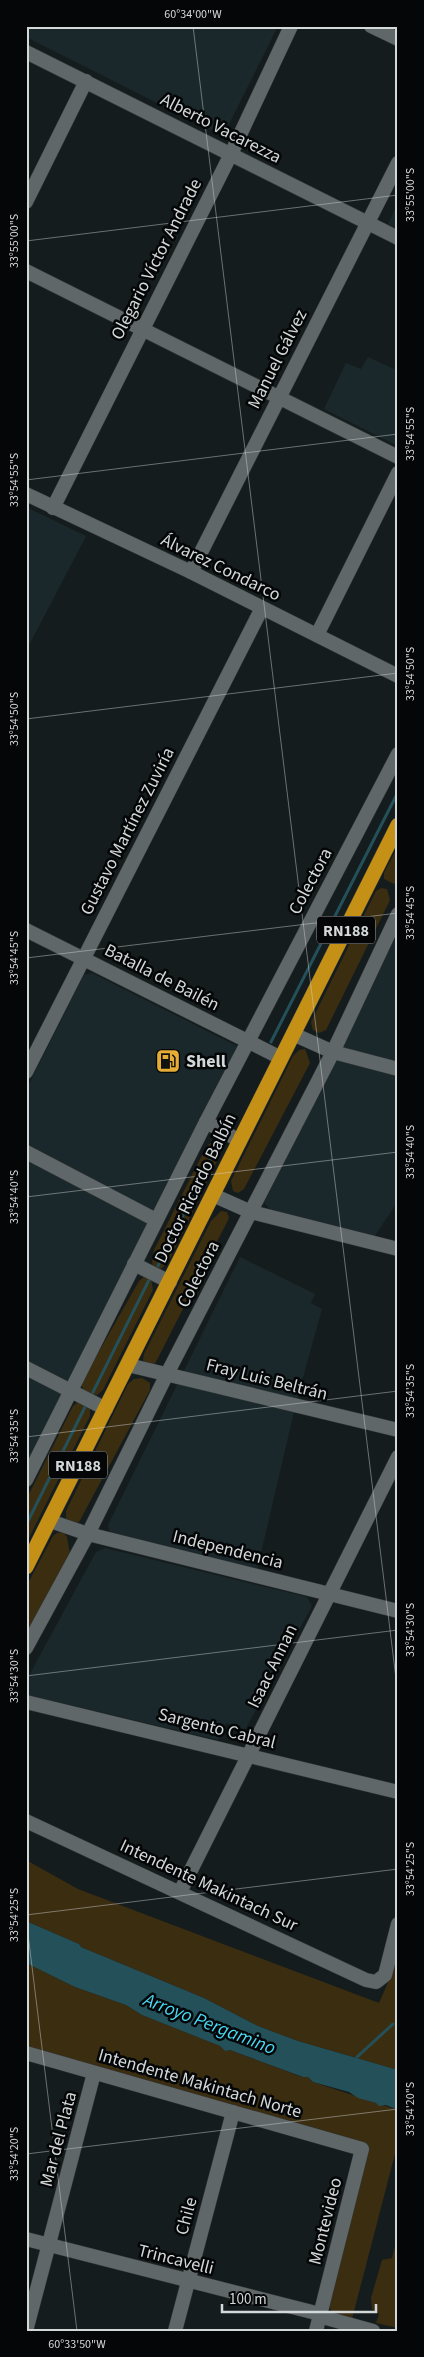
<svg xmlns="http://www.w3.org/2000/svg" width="424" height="2357" font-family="'Source Sans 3',sans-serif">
<rect width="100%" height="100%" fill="#151c1d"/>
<g fill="#1a282b">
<path d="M26 26H278L225 132 219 134 26 37Z"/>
<path d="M398 203V229L388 224Z"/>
<path d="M368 357 398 371V446L324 409 346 363 361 369Z"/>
<path d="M26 507 86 536 26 651Z"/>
<path d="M398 932V1201L374 1237 271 1211 264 1202Z"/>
<path d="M92 973 237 1046 26 1469V1090L84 975Z"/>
<path d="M240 1257 315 1294 311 1303 322 1309 297 1399 257 1570 110 1535 108 1525Z"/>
<path d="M105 1548 307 1597 312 1606 245 1730 226 1723 218 1740 28 1695 26 1681 96 1552Z"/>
</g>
<g fill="#3b2d10">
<path d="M398 846V882L394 884 384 879V873Z"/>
<path d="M381 888 387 889 390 900 326 1030 319 1033 313 1030 311 1022 376 891Z"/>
<path d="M305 1049 310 1063 244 1189 238 1193 233 1191 231 1181 293 1056 299 1050Z"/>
<path d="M217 1140 221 1142 219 1157 168 1263 158 1271 154 1269 152 1262 154 1250 200 1159 209 1144Z"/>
<path d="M221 1211 227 1212 229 1218 157 1360 154 1365H147L143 1360 144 1354 211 1221Z"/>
<path d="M144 1277 151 1278 153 1290 103 1390 97 1395C88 1396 83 1391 81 1383L139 1281Z"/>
<path d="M142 1378 150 1383V1390L79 1522 69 1523 66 1518V1511L128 1384 134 1379Z"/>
<path d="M78 1402 85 1404 90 1408V1416L26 1544V1500L73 1406Z"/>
<path d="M63 1532 67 1537 70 1554 26 1633V1587L53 1536 57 1533Z"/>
<path d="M26 1860 78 1889 379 2003 389 1980 398 1945V2070L298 2041 258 2026 204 1998 81 1947 79 1944 26 1921Z"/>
<path d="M26 1963 75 1987 126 2005 142 2015 220 2046 225 2051 230 2050 302 2077H308L313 2082 398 2110V2150H396L352 2319 333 2314 328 2305 369 2148 26 2050Z"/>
<path d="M398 2234V2328L376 2323 379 2314 372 2309 371 2298 382 2260 392 2258Z"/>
</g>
<path fill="#245059" d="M26 1921 79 1944 81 1947 204 1998 258 2026 298 2041 398 2070V2110L386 2105 379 2106 376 2103 358 2098 349 2092 313 2082 308 2077H303L230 2050 225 2051 220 2046 142 2015 126 2005 75 1987 26 1963Z"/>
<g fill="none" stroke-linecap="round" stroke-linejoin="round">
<g stroke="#245059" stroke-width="3">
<path d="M271 1042 398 792"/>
<path d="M158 1266 214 1152 216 1142"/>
<path d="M92 1394 149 1280"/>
<path d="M26 1525 86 1405"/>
<path d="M357 2057 393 2024"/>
</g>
<defs>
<g id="minor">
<path d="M371 26 398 39"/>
<path d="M26 52 398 238"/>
<path d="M26 202 86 81"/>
<path d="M26 271 398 457"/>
<path d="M26 494 191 572 398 676"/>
<path d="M53 508 231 154 291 26"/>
<path d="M191 572 398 163"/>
<path d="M317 635 398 473"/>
<path d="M26 930 281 1058"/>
<path d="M293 1034 333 1052 398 1069"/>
<path d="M26 1072 262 608"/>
<path d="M206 1122 240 1141"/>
<path d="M26 1152 156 1220"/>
<path d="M213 1195 251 1212 398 1249"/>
<path d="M134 1264 170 1282"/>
<path d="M128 1365 398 1430"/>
<path d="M26 1368 106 1409"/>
<path d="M26 1480 206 1122 398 754"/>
<path d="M50 1521 88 1534 398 1611"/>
<path d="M26 1648 88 1534 167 1374 333 1052 398 914"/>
<path d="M26 1702 398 1792"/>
<path d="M26 1821 366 1980 376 1982 385 1975 398 1924"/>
<path d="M180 1892 398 1457"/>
<path d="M26 2053 362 2149 316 2331"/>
<path d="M26 2239 316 2313 319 2316 373 2331"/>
<path d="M26 2331 94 2073"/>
<path d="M175 2331 233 2112"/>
</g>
<path id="highway" d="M26 1567 398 825"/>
</defs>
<use href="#minor" stroke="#313536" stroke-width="15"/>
<use href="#highway" stroke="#313536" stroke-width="16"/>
<use href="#minor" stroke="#5f6768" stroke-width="14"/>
<use href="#highway" stroke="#c49015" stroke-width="15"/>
</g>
<path fill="none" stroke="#d4d8d9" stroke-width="1" stroke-opacity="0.45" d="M193 26 398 1695M26 241 398 195M26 480 398 434M26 719 398 673M26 958 398 913M26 1197 398 1152M26 1437 398 1391M26 1676 398 1630M26 1915 398 1869M26 1918 77 2331M26 2154 398 2109"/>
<defs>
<symbol id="fuel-square" viewBox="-11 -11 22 22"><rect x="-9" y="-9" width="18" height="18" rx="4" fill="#e5ad35" stroke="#040607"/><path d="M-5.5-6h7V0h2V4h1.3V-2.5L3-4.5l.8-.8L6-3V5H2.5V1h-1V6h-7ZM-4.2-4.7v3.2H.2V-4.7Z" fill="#111"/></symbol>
</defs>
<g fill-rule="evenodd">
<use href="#fuel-square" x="154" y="1047" width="28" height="28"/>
</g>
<g text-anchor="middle" stroke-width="5" stroke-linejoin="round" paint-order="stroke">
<g fill="#040607" stroke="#96999a" stroke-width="1">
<rect x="317" y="916.5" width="58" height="27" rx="4"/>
<rect x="49" y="1451.5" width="58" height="27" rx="4"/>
</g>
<g font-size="16" font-weight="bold" fill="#d4d8d9">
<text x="346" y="936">RN188</text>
<text x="78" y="1471">RN188</text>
</g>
<g font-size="18" fill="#d4d8d9" stroke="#040607">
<text transform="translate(221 128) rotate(27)" y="6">Alberto Vacarezza</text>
<text transform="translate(156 259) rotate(-63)" y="6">Olegario Víctor Andrade</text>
<text transform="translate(277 359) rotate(-63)" y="6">Manuel Gálvez</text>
<text transform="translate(221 567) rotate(26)" y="6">Álvarez Condarco</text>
<text transform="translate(127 831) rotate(-63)" y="6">Gustavo Martínez Zuviría</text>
<text transform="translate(310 881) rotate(-62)" y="6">Colectora</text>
<text transform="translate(162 977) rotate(27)" y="6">Batalla de Bailén</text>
<text transform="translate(195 1188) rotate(-64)" y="6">Doctor Ricardo Balbín</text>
<text transform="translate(198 1274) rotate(-63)" y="6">Colectora</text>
<text transform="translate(267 1379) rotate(14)" y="6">Fray Luis Beltrán</text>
<text transform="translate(228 1549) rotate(14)" y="6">Independencia</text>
<text transform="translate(272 1666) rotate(-64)" y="6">Isaac Annan</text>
<text transform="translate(217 1728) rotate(14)" y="6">Sargento Cabral</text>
<text transform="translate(209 1885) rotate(25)" y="6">Intendente Makintach Sur</text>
<text transform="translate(200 2083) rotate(16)" y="6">Intendente Makintach Norte</text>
<text transform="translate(58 2139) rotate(-75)" y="6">Mar del Plata</text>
<text transform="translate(186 2216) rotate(-75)" y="6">Chile</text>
<text transform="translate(325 2221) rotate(-76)" y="6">Montevideo</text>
<text transform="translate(176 2259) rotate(14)" y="6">Trincavelli</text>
</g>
<g font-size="18" font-weight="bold" fill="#d4d8d9" stroke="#040607" text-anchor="start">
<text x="186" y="1067">Shell</text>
</g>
<g font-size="19" font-style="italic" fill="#49d9f4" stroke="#040607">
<text transform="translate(210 2023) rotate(21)" y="7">Arroyo Pergamino</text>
</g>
</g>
<rect width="424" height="2357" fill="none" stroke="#040607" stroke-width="55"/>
<path d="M222 2304v8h154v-8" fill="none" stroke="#d4d8d9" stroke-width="2.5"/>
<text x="229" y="2304" font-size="15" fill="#d4d8d9" stroke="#040607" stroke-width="4" paint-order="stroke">100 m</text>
<rect x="28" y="28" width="368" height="2302" fill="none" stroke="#d4d8d9" stroke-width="2"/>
<g font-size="12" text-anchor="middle" fill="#d4d8d9">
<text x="193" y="18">60°34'00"W</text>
<text transform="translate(410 195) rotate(-90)" y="4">33°55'00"S</text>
<text transform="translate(14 241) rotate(-90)" y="4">33°55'00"S</text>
<text transform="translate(410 434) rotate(-90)" y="4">33°54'55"S</text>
<text transform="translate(14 480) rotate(-90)" y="4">33°54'55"S</text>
<text transform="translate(410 674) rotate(-90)" y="4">33°54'50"S</text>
<text transform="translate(14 719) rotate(-90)" y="4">33°54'50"S</text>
<text transform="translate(410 913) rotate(-90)" y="4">33°54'45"S</text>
<text transform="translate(14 958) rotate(-90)" y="4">33°54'45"S</text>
<text transform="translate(410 1152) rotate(-90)" y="4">33°54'40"S</text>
<text transform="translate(14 1197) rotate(-90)" y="4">33°54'40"S</text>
<text transform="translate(410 1391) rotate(-90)" y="4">33°54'35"S</text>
<text transform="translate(14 1436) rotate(-90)" y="4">33°54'35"S</text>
<text transform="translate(410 1630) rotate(-90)" y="4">33°54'30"S</text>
<text transform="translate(14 1676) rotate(-90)" y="4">33°54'30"S</text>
<text transform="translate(410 1869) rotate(-90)" y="4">33°54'25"S</text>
<text transform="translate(14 1915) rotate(-90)" y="4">33°54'25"S</text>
<text transform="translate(410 2109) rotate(-90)" y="4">33°54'20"S</text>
<text transform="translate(14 2154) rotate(-90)" y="4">33°54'20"S</text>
<text x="77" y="2348">60°33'50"W</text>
</g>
</svg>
